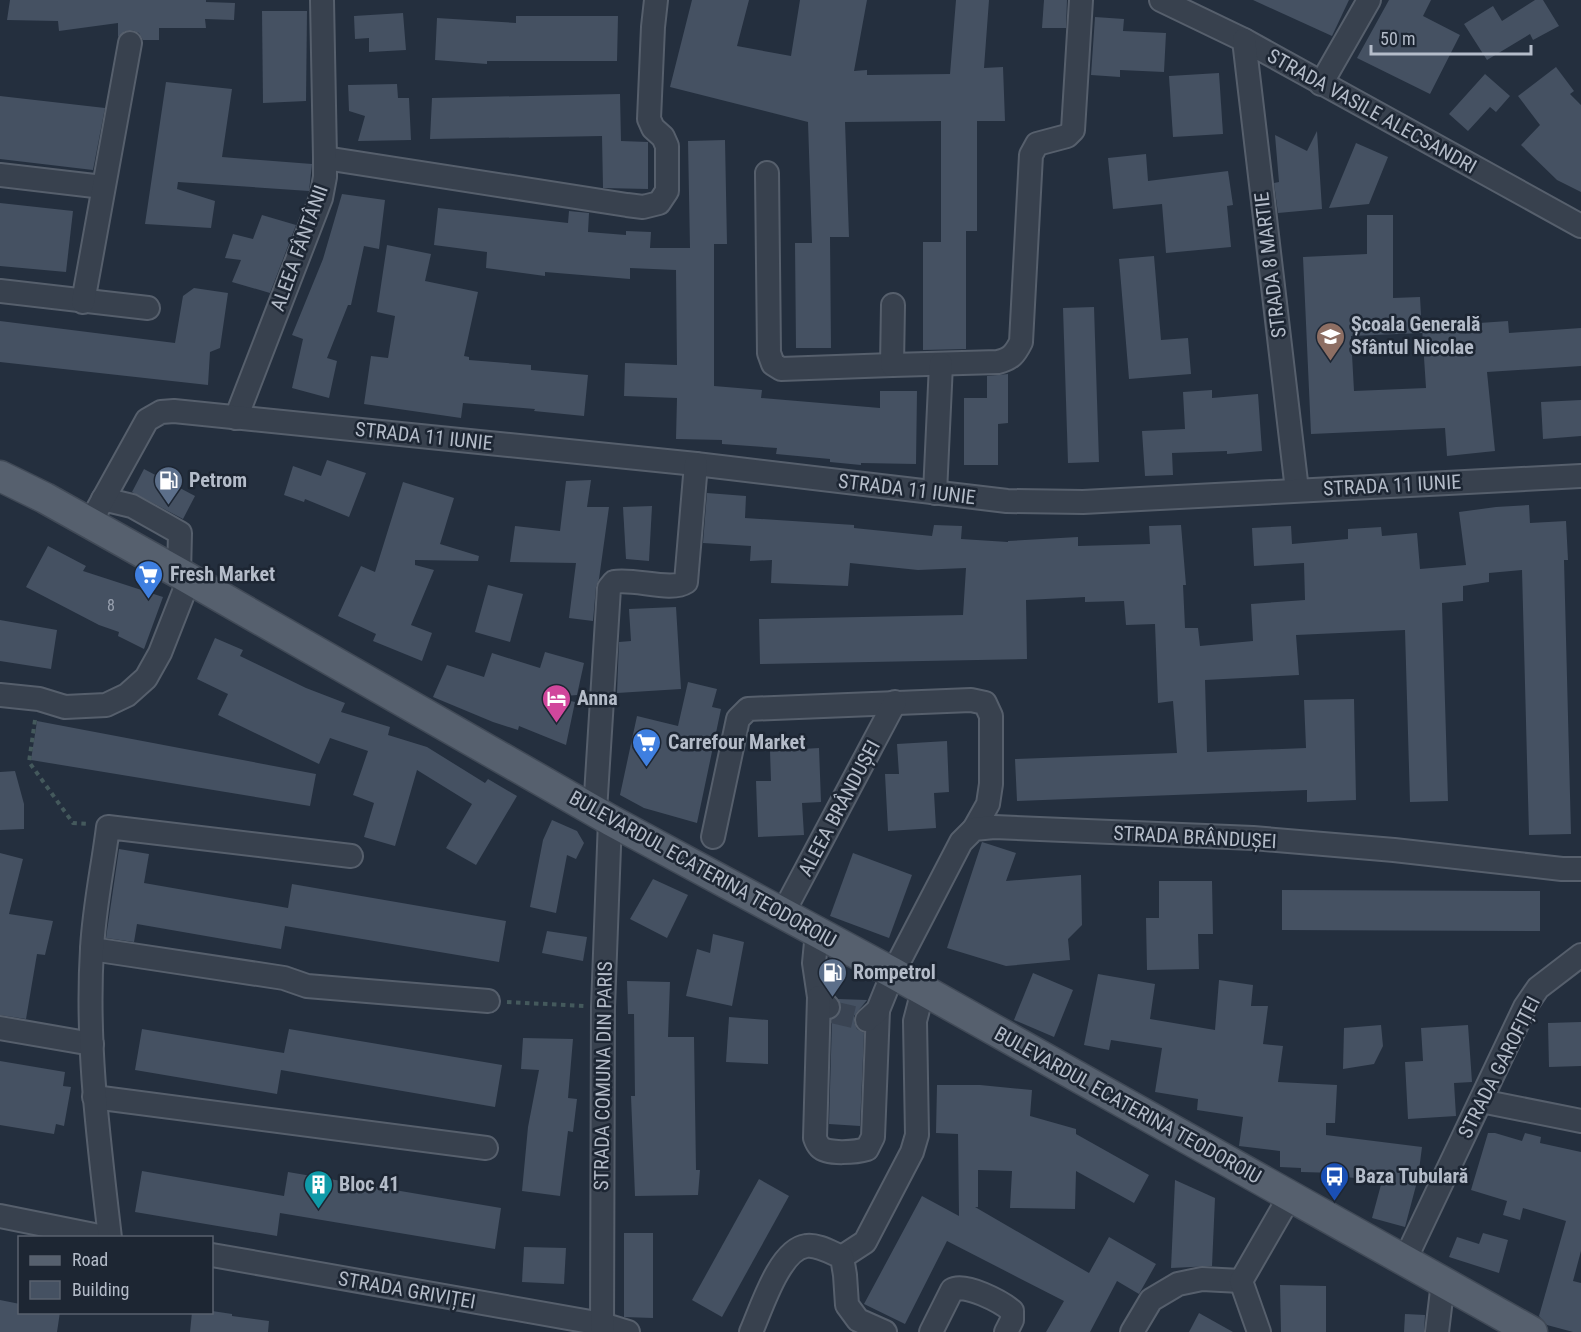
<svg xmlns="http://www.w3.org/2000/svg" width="1581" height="1332" font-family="'Roboto Condensed',sans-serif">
<rect width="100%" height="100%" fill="#242f3e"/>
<g fill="#455162">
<path d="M10 0H206V2L235 3 234 20 205 19 206 28H159V40H143L139 33 132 30 125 31 118 37V23L59 31 58 21 7 20Z"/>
<path d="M692 0H749L737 46 791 56 800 0H867L854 71 867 70V75L950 74 956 0H989L984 68 1003 67 1005 121H977V231H966V349L923 350V242H941V121L845 122 849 237H830L831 348H796L795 243H812L808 122 670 87Z"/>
<path d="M1044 0H1067L1066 28H1042Z"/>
<path d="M1253 0H1349L1332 36Z"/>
<path d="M1389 0H1431L1423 16 1460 35 1430 94 1357 58Z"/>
<path d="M1535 0H1543L1559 26 1533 40 1530 34 1487 60 1464 24 1493 6 1502 21Z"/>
<path d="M262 11H307L306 101 263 103Z"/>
<path d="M403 13 406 50 369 52V38L355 39 354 16Z"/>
<path d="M516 16H618L617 61H487V64L435 60 437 18 516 23Z"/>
<path d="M1095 17 1124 19 1123 31 1166 33 1164 72 1120 70V77L1091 75Z"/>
<path d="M1556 67 1574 91 1570 94 1581 105V192L1557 180 1521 145 1540 125 1518 96Z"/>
<path d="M1219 73 1223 134 1173 137 1169 76Z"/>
<path d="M1485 74 1510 96 1496 112 1490 107 1468 131 1449 114Z"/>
<path d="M166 82 232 89 222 157 312 164 309 191 178 182 177 189 215 201 211 228 145 224Z"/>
<path d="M397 84 398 98H409L411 140 358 141 365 116 349 111 348 85Z"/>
<path d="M620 94 621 141 648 142V189L603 188 602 136 430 139 432 98Z"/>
<path d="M0 96 105 108 93 170 0 159Z"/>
<path d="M1317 131 1322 209 1278 213 1274 183 1279 182 1275 135 1307 151Z"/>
<path d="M725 140 727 244H714V386L762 390 761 398 880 408V391H917L916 464 861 463V465L830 462V459L776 454 777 448 722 444V440L676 439 677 398 624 396 625 363 677 365 676 270 630 268V279L545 272V276L486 268 487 252 434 245 438 208 568 223 569 211 589 213 588 232 626 235V231L651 232 650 248H690L688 141Z"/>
<path d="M1356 143 1388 157 1369 204 1329 208Z"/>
<path d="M1146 154 1148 181 1228 171 1233 205 1227 206 1231 247 1166 253 1162 204 1113 209 1108 158Z"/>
<path d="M342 194 385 200 379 249 364 246 351 305H348L327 358 337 361 329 398 292 388 303 339 292 335 323 259Z"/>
<path d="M0 203 73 211 66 272 0 266Z"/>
<path d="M262 215 296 225 270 293 232 282 241 260 225 258 233 234 253 239Z"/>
<path d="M1367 215H1393V298L1420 297 1422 333 1351 336 1354 391 1426 388 1422 327 1508 321 1509 333 1581 328V366L1487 372 1495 451 1447 456 1445 428 1311 434 1303 257 1367 254Z"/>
<path d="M387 245 431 254 425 281 478 292 464 356 469 357V360L531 365V370L588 375 584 416 534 411 535 409 463 403 461 418 364 404 371 356 388 358 395 316 377 312Z"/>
<path d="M1154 256 1161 340 1188 338 1191 374 1129 379 1119 259Z"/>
<path d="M194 288 228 293 220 348 210 352 208 385 0 362V321L175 343 183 296Z"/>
<path d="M1094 307 1099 462 1068 463 1063 308Z"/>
<path d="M1008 374V423L998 424V465H964V398H987V376Z"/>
<path d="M1212 390V398L1258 394 1262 451 1227 454V451L1172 453 1173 475 1145 476 1142 431 1185 429 1183 392Z"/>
<path d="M1581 400V436L1543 439 1541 402Z"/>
<path d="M327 460 366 473 349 517 305 499 304 502 284 495 293 466 321 476Z"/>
<path d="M144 469 195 496 183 519 132 492Z"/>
<path d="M591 480 587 507H609L599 579 596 587 593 621 569 618 576 563 510 562 515 526 560 531 566 481Z"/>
<path d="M403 482 454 498 440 544 479 556 478 561 415 560V565L434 570 411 625 432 633 422 661 373 641 376 634 338 616 361 566 375 572Z"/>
<path d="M707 493 746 496 745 518 854 525V528L932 536 934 525 962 526 961 539 1008 542V541L1078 537V546L1150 544 1149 526 1181 525 1186 585H1183L1185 628H1198L1200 646 1253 641 1251 604 1305 600 1304 563 1254 566 1252 528 1291 526 1292 544 1348 539V529L1381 527 1382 536 1417 533 1420 569 1466 565 1459 512 1496 507 1529 505 1530 523 1566 521 1568 560H1564L1571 834 1529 835 1522 570 1489 573V582L1463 586V601L1442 603 1448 801 1410 802 1405 630 1296 635 1299 675 1205 680 1207 752 1306 748 1304 700 1354 699 1356 800 1307 802V790L1017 801 1015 759 1177 753 1173 701 1158 703 1155 624 1126 625 1124 601 1085 602V597L1026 600 1027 659 760 664 759 619 963 615 966 568 918 570 850 563 848 586 771 583 772 560 750 561 751 546 703 543Z"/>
<path d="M652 506 649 561 626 559 623 507Z"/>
<path d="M48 546 86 566 83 571 163 597 144 649 118 636 119 632 99 625 26 587Z"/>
<path d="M488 585 523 594 510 642 475 632Z"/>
<path d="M676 607 681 689 617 693 619 642 631 641 629 609Z"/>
<path d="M0 620 57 630 51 669 0 661Z"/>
<path d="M215 638 243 650 240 656 306 688 345 703 341 712 390 727 388 735 427 747 485 783 488 779 517 796 476 865 446 848 472 804 417 770 395 846 364 837 374 803 353 795 368 751 330 738 319 764 218 715 228 694 197 679Z"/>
<path d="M545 652 584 663 577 695 553 697 575 702 566 745 519 726 518 730 493 722 433 697 447 665 484 677 492 653 540 668Z"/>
<path d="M688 682 717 689 712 707 721 709 697 823 644 808 620 795 637 716 678 726Z"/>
<path d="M37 721 316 774 310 806 31 760Z"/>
<path d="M947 741 949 792 934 793 936 828 888 831 885 774H899L897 744Z"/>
<path d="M819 748 821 802 802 803 804 835 758 837 756 781H771L770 751Z"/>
<path d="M15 771 24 804V829L0 830V772Z"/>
<path d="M552 820 577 831 584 843 576 859 567 855 556 913 530 907 543 840Z"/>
<path d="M982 842 1016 853 1006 881 1081 875 1082 925 1068 939 1070 960 1006 966 947 948Z"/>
<path d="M119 849 149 854 144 883 288 908 292 884 506 921 499 962 285 926 281 949 137 924 134 942 106 938Z"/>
<path d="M0 853 23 859 9 914 53 921 45 955 37 954 26 1019 0 1015Z"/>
<path d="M853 853 912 875 889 938 830 916Z"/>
<path d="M653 879 688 895 667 938 630 919Z"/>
<path d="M1159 881H1212L1213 934H1198L1199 969 1147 970 1146 918H1159Z"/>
<path d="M1282 890 1540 891V931L1282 930Z"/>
<path d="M547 931 587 937 583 961 542 953Z"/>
<path d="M713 934 744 942 732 1006 686 996 697 949 710 953Z"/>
<path d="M1033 973 1073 990 1054 1037 1014 1020Z"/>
<path d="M1098 974 1155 984 1150 1019 1215 1030 1219 980 1253 985 1251 1006H1268L1263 1044 1283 1046 1278 1082 1337 1085 1335 1123H1326V1135L1422 1147 1418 1178 1405 1227 1372 1218 1382 1181 1337 1176V1173L1301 1172V1168L1280 1167V1151L1239 1146 1243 1117 1197 1110 1198 1099 1155 1092 1162 1048 1111 1040 1109 1050 1084 1045Z"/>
<path d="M627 981 670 982 668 1037H694L696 1170H700L698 1195 635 1196 631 1096H635L634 1014H628Z"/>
<path d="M838 999 867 1000 854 1016V1022L857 1029 864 1033 860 1126 829 1124 832 1020 837 1017 841 1011Z"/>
<path d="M729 1017 768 1020V1064L726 1062Z"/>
<path d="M1581 1022V1066L1549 1067 1548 1023Z"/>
<path d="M1381 1025 1383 1046 1374 1064 1343 1069 1344 1028Z"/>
<path d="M1468 1025 1472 1082 1454 1083 1456 1116 1408 1119 1405 1062 1423 1061 1421 1028Z"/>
<path d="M142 1029 284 1053 289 1029 502 1065 495 1107 281 1070 277 1094 135 1070Z"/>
<path d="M523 1038 573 1039 568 1098 577 1099 573 1132 568 1131 560 1196 522 1191 528 1127 539 1070 521 1069Z"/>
<path d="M0 1061 65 1072 63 1086 71 1087 64 1126 56 1124 54 1134 0 1125Z"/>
<path d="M937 1085H980L1032 1090 1030 1116 1076 1129V1134L1149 1175 1134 1203 1076 1171 1075 1209 1010 1208 1012 1171 978 1170V1207H975L1089 1273 1109 1237 1156 1264 1139 1294 1117 1281 1090 1332H1046L1064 1301 947 1241 905 1324 864 1304 922 1196 959 1216 958 1134 936 1133Z"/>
<path d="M1488 1133H1495L1522 1141 1525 1133 1541 1137 1540 1143 1581 1152V1251L1573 1281 1581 1283V1332H1573L1547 1325 1539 1316 1566 1221 1523 1208 1520 1220 1503 1215 1507 1201 1471 1190Z"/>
<path d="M142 1171 284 1196 288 1172 501 1208 495 1249 280 1213 277 1236 135 1212Z"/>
<path d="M759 1179 789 1196 722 1317 692 1300Z"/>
<path d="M1175 1180 1215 1198 1212 1266 1171 1268Z"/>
<path d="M624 1233H653V1318L624 1317Z"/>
<path d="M1483 1233 1508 1240 1499 1273 1449 1257 1457 1237 1479 1244Z"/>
<path d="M524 1247 566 1248 564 1284 522 1282Z"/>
<path d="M1280 1285 1326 1286V1332H1281Z"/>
<path d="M0 1300 20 1304V1312H60L57 1332H0Z"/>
<path d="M212 1311 232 1314V1316L269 1321 268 1332H190L192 1312Z"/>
<path d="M1199 1313 1233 1332H1189Z"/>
<path d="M1405 1314 1425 1315 1424 1332H1404Z"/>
</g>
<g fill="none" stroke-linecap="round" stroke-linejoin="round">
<path stroke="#3a4453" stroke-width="22" stroke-dasharray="22 11" stroke-linecap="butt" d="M832 1012 867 1020"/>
<defs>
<g id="minor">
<path d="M1161 0 1244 40 1581 226"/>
<path d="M1244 40 1297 490"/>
<path d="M1321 84 1369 0"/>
<path d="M325 158 627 205 643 207 659 203 667 191V146L663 137 653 128 649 119 653 27 656 0"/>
<path d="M767 173 769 353 773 364 781 369 892 365"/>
<path d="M0 175 103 187"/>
<path d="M0 291 148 308"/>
<path d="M83 302 130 43"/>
<path d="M893 305 892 365 998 362C1011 359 1015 354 1021 342L1031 155 1037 144 1067 136 1073 130 1081 0"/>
<path d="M236 418 321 198 325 177V158L322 0"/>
<path d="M935 493 941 364"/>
<path d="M103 499 132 506 180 533 179 573"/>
<path d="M90 523 147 420 161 412 174 411 696 464 1007 501 1083 502 1581 476"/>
<path d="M0 695 39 699 65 707 106 705 127 695 146 678 160 653 189 579"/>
<path d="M595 811 609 588 614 582C634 578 671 592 686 582L696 464"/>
<path d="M713 837 738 719 748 709 971 700 985 703 991 716V784L988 804 974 829"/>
<path d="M783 913 895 702"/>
<path d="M817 932 814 963 819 997 828 1007"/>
<path d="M92 949 284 978 307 986 488 1001"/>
<path d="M819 997 815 1138C816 1141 817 1144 820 1147 828 1155 857 1152 867 1149L873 1137 878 1010"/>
<path d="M867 1020 878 1010 893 973 961 842 974 829 994 827 1253 838 1394 850 1562 869H1581"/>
<path d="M0 1028 92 1044"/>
<path d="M94 1097 486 1148"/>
<path d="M1481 1101 1581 1121"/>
<path d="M0 1216 109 1238"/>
<path d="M110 1238C99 1142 86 1046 92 949 94 908 103 867 108 827L351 856"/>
<path d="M212 1255 602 1324 628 1332"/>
<path d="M842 1257 865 1242 912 1152 917 1135 915 1021 923 990"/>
<path d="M1405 1260 1525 1007 1538 988 1581 955"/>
<path d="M602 1332 603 1007 610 820"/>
<path d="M751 1332C761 1310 779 1250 806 1246 817 1244 832 1253 842 1257L845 1275 847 1305 858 1320 885 1332"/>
<path d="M931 1332 952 1290C964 1282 1002 1302 1012 1311V1320L1006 1332"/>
<path d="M1132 1332 1151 1300 1178 1284 1202 1279 1241 1281"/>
<path d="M1259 1332 1241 1281 1290 1196"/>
<path d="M1437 1332 1443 1282"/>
</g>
<path id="major" d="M0 476 45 498 179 573 610 820 893 973 1532 1332"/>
</defs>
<use href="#minor" stroke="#565f6c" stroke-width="26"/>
<use href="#major" stroke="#414a57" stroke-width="33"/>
<g stroke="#44595c" stroke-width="4" stroke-dasharray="4.5 4.5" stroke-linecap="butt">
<path d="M35 720 29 762 73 823 89 824"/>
<path d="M507 1002 584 1006"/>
</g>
<use href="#minor" stroke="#38414e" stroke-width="22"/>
<use href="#major" stroke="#56606e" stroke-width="30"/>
</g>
<defs>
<symbol id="school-pin" viewBox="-11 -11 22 30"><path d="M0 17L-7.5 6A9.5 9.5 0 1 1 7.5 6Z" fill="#8d6e63" stroke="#1d2633"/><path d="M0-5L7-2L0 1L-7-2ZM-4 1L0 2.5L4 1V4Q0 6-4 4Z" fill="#fff"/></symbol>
<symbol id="fuel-pin" viewBox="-11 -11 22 30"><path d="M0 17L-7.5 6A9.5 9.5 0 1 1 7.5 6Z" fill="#5c6f8a" stroke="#1d2633"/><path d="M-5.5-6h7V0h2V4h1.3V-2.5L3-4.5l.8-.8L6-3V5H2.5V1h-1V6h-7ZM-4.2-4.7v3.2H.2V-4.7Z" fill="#fff"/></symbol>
<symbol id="supermarket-pin" viewBox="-11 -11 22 30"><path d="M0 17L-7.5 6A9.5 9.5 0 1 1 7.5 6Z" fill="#3f7fe0" stroke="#1d2633"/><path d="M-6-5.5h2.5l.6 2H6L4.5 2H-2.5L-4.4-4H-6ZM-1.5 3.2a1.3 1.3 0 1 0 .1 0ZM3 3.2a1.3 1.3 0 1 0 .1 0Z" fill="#fff"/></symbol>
<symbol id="hotel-pin" viewBox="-11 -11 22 30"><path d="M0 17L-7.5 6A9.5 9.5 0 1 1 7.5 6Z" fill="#d1479c" stroke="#1d2633"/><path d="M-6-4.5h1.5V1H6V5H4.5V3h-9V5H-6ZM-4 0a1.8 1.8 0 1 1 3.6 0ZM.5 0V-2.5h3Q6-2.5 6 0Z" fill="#fff"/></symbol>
<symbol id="bus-pin" viewBox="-11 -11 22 30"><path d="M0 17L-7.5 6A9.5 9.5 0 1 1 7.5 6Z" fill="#1a4fb4" stroke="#1d2633"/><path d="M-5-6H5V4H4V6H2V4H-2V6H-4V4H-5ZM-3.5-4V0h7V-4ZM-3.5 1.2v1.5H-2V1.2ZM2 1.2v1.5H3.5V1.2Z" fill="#fff"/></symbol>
<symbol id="building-pin" viewBox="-11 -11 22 30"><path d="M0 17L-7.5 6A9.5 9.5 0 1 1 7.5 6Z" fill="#0f9aa8" stroke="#1d2633"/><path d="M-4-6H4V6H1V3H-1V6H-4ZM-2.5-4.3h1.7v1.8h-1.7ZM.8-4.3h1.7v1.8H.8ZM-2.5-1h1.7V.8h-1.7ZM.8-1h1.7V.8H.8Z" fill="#fff"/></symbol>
</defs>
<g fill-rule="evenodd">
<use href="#school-pin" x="1314" y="320" width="33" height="45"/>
<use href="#fuel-pin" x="152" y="464" width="33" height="45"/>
<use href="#supermarket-pin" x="132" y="558" width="33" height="45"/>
<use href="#hotel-pin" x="540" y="682" width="33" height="45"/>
<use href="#supermarket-pin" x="630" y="726" width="33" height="45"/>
<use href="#fuel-pin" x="816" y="956" width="33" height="45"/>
<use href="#bus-pin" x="1318" y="1160" width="33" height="45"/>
<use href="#building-pin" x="302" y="1168" width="33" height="45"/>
</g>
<g text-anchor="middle" stroke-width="5" stroke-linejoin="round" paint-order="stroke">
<g font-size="16" fill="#98a1af">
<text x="111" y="611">8</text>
</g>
<g font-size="20" fill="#b4bcc9" stroke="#1d2633">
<text transform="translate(1372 111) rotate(29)" y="7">STRADA VASILE ALECSANDRI</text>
<text transform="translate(299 248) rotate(-70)" y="7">ALEEA FÂNTÂNII</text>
<text transform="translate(1270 265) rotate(-97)" y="7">STRADA 8 MARTIE</text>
<text transform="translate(424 436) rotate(6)" y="7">STRADA 11 IUNIE</text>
<text transform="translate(1392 485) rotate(-3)" y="7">STRADA 11 IUNIE</text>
<text transform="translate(907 489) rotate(7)" y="7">STRADA 11 IUNIE</text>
<text transform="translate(839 808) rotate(-62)" y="7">ALEEA BRÂNDUȘEI</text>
<text transform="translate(1195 837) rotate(3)" y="7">STRADA BRÂNDUȘEI</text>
<text transform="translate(703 869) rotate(29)" y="7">BULEVARDUL ECATERINA TEODOROIU</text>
<text transform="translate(1499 1067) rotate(-63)" y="7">STRADA GAROFIȚEI</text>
<text transform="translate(603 1076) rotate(-89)" y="7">STRADA COMUNA DIN PARIS</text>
<text transform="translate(1128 1105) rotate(29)" y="7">BULEVARDUL ECATERINA TEODOROIU</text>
<text transform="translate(407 1290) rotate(10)" y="7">STRADA GRIVIȚEI</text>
</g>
<g font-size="20" font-weight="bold" fill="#b4bcc9" stroke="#1d2633" text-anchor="start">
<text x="1351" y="331">Școala Generală<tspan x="1351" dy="23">Sfântul Nicolae</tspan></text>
<text x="189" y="487">Petrom</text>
<text x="170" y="581">Fresh Market</text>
<text x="577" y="705">Anna</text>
<text x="668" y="749">Carrefour Market</text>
<text x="853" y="979">Rompetrol</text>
<text x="1355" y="1183">Baza Tubulară</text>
<text x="339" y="1191">Bloc 41</text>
</g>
</g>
<rect x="18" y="1236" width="195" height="78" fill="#1d2633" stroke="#59626f" stroke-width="1.5"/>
<rect x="30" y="1256" width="30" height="9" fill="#56606e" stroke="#59626f" stroke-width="1.5"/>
<text x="72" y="1266" font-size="18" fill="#b4bcc9">Road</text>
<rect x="30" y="1281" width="30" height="18" fill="#455162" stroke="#59626f" stroke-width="1.5"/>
<text x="72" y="1296" font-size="18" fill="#b4bcc9">Building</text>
<path d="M1371 45v9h160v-9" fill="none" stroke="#b4bcc9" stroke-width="3"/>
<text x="1380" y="45" font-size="18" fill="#b4bcc9" stroke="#1d2633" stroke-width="4.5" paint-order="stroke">50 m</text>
</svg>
